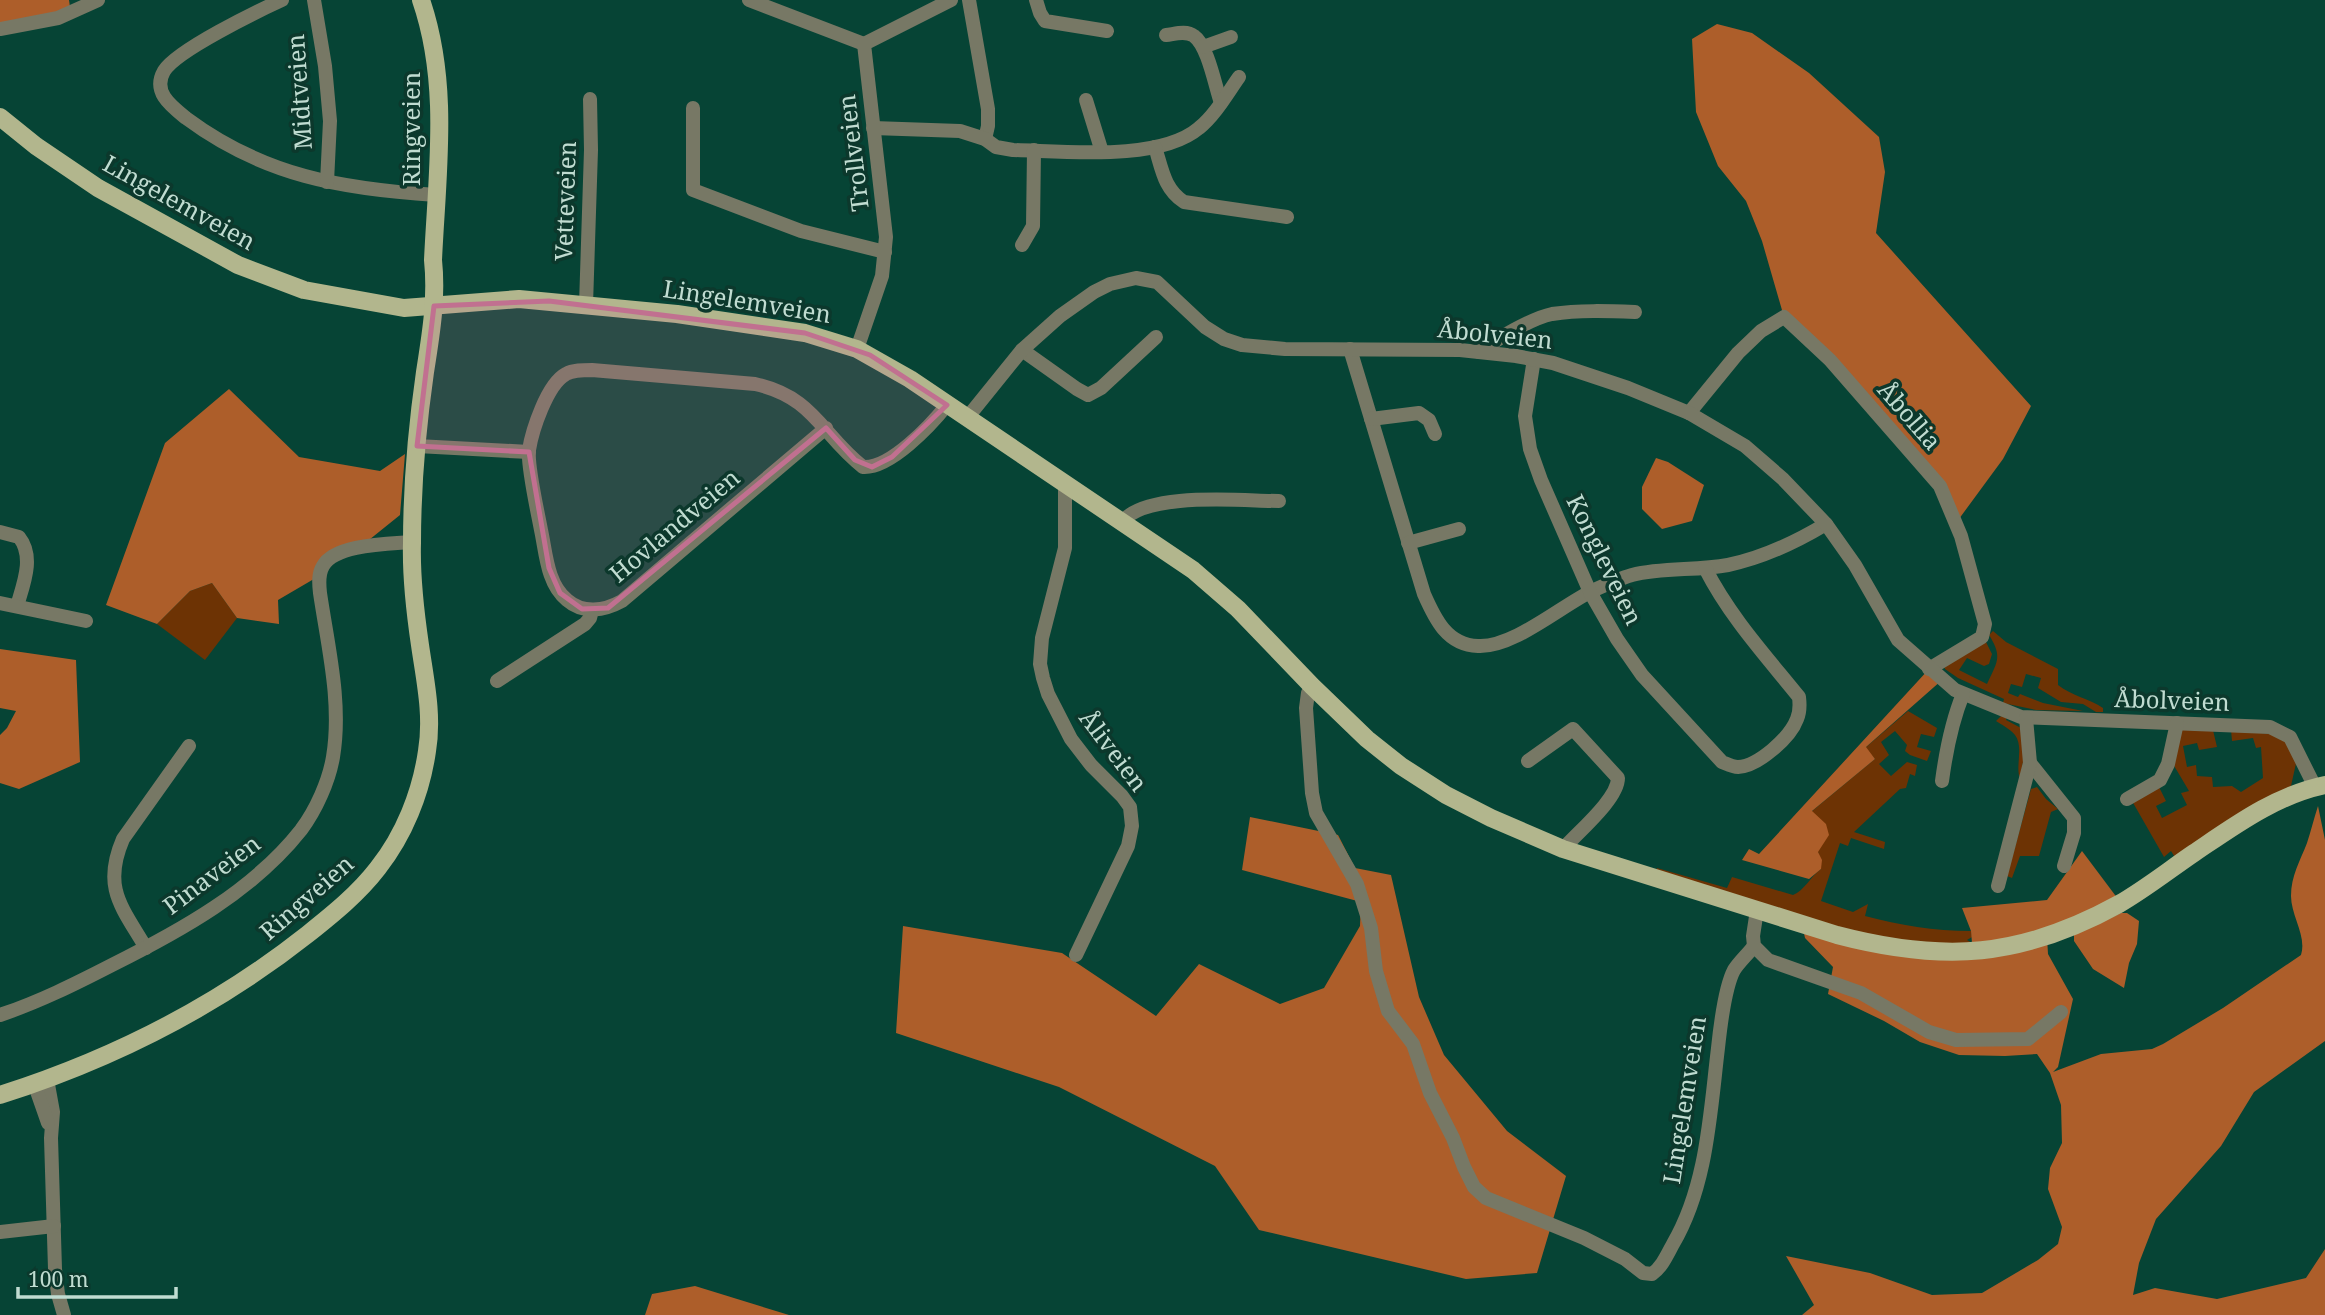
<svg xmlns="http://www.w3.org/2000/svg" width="2325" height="1315" font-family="'Noto Serif',serif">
<rect width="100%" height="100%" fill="#064435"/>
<g fill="#6d3304">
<path d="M212 583 237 618 205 660 157 624 190 591Z"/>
<path d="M1993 631 2006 642 2058 669V685C2072 696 2088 698 2103 708V712H2096L2083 704 2061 702 2038 688 2041 678 2026 674 2022 687 2011 684 2008 693 2018 697 2020 694 2043 703 2083 711 2036 710 2003 703 2004 699 1958 678 1945 669 1944 666 1986 642 1992 654 1989 664 1984 666 1967 658 1959 670 1987 684C1997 662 2003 657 1989 635Z"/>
<path d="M1908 711 1937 728 1934 737 1921 734 1917 747 1931 751 1927 761 1910 755 1905 751 1907 745 1895 731 1881 742 1889 755 1879 764 1891 776 1907 762 1917 765 1915 776 1910 774 1906 788 1900 789 1854 832 1885 842 1884 849 1851 838 1848 846 1840 843 1821 901 1853 912 1868 904 1865 916C1900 925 1934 931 1971 931L1972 937 1967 940 1972 943 1924 952 1653 877 1657 868 1727 888 1732 877 1793 895C1804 891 1811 876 1821 869L1811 812 1875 759 1865 748Z"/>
<path d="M2002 715 2007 717 2006 720 2021 728 2026 745 2020 779C2015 766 2024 747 2015 735 2010 729 2002 725 1996 721Z"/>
<path d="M2212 726 2217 747 2199 750 2197 743 2183 746 2187 767 2196 765 2197 776 2212 777 2213 787 2232 786 2241 792 2263 778 2261 747 2256 748 2253 738 2232 741 2231 730 2281 735 2297 759 2291 786 2176 859 2171 851 2164 857 2132 801 2159 787 2166 801 2156 806 2162 818 2187 805 2181 793 2189 791 2173 764 2181 728Z"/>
<path d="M2037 787 2046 799 2058 809 2051 812 2039 856H2020L2012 878 2007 876 2031 789Z"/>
</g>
<g fill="#ad5e2a">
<path d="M0 0H69L71 14 0 29Z"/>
<path d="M1717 24 1752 33 1809 73 1879 137 1885 172 1876 233 2031 406 2003 459 1956 523 1940 486 1784 317 1762 241 1746 201 1718 166 1696 112 1692 39Z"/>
<path d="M229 389 299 457 380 471 405 454 400 515 359 548 349 550 319 576 278 600 279 624 237 618 212 583 190 591 157 624 106 605 165 443Z"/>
<path d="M1656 458 1668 462 1704 485 1692 521 1662 529 1642 509V487Z"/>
<path d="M0 649 76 660 80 762 19 789 0 783V735L7 728 16 711 0 708Z"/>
<path d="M1929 669 1942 680 1866 747 1875 759 1812 811 1826 824 1829 835 1818 852 1822 860 1821 869 1809 879 1742 860 1749 849 1759 854Z"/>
<path d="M2318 806 2325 840V1041L2254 1092 2221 1146 2156 1219 2139 1263 2133 1295 2155 1288 2217 1299 2306 1278 2325 1249V1315H1802L1814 1305 1786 1256 1870 1273 1932 1295 1982 1293 2038 1260 2058 1244 2062 1227 2048 1189 2050 1168 2062 1143 2061 1105 2050 1073 2037 1054 2005 1056 1959 1055 1920 1042 1884 1021 1828 994 1833 967 1805 938 1802 924 1875 945 1972 943 1971 931 1962 908 2047 900 2082 851 2121 903 2047 937 2048 954 2073 999 2058 1067 2053 1072 2101 1054 2152 1049 2163 1044 2223 1008 2301 955C2307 936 2291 916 2291 896 2291 876 2300 861 2307 843 2311 831 2314 818 2318 806Z"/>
<path d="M1250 817 1338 835 1355 868 1391 875 1419 997 1444 1055 1507 1131 1566 1176 1537 1273 1466 1279 1259 1230 1215 1166 1059 1087 896 1033 903 926 1062 953 1156 1016 1199 964 1280 1004 1324 988 1360 926 1361 902 1242 870Z"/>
<path d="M2121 913H2127L2139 921 2137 944 2129 963 2124 988 2093 969 2074 941V935Z"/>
<path d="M695 1286 789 1315H645L652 1294Z"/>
</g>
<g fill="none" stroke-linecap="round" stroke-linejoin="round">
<g stroke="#777865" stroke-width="14">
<path d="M282 0C258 11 177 50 164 71 152 92 171 106 186 118 264 176 342 189 436 195"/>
<path d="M314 0 325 66 330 121 327 182"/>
<path d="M749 0 864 44"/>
<path d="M969 0 988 109V126L985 139"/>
<path d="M1036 0 1040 13 1045 21 1107 31"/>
<path d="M0 29 58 18 98 0"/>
<path d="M1166 35C1175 34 1186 30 1194 36 1208 46 1215 86 1221 103"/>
<path d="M1203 47 1231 37"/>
<path d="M1086 100 1102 152"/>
<path d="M693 108V190L801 231 885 252"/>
<path d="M873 128 960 131 985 139 996 147 1013 150C1063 151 1159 162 1199 128 1215 115 1227 94 1239 77"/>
<path d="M1155 147C1162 169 1164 189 1184 202L1287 217"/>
<path d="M1022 245 1033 226 1034 150"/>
<path d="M586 305 591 150 590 99"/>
<path d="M857 349 882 276 886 237 864 44 951 0"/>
<path d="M1350 349 1424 594C1435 619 1447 645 1478 646 1513 648 1561 606 1592 591 1605 585 1618 579 1632 575 1663 567 1696 571 1728 565 1762 558 1796 542 1826 524"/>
<path d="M1022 350 1077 389 1088 395 1101 388 1156 337"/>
<path d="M1479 352C1495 340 1532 318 1552 314 1579 310 1608 311 1635 312"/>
<path d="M1534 359 1525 416 1530 449 1541 480 1590 592 1617 639 1642 675 1722 762C1727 764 1732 767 1738 767 1758 766 1790 738 1797 719 1800 712 1800 705 1799 697 1766 656 1730 617 1705 568"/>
<path d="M1689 413 1738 353 1761 331 1784 317 1830 360 1940 486 1961 536 1985 624 1982 637 1929 669"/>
<path d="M967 418 1022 350 1060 316 1094 292 1110 284 1136 278 1157 282 1205 327 1224 339 1242 345 1285 349 1460 350 1516 356 1553 363 1628 388 1689 413 1745 446 1783 479 1826 524 1855 565 1898 640 1955 690 2021 717 2270 727 2290 737 2315 787"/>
<path d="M1371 419 1419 413 1429 420 1435 434"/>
<path d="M826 428 622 601C604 611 583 614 567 600 547 584 546 553 541 530 538 513 527 466 529 450 532 431 547 384 566 374 573 370 583 370 592 370L755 384C814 397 821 434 863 467 890 469 931 425 947 405"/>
<path d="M417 446 529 452"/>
<path d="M1065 484V548L1042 638 1040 664 1043 678 1048 694 1071 739 1091 765 1122 796 1130 807 1132 826 1128 846 1076 955"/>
<path d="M1122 522C1146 491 1242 501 1279 501"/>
<path d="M0 532 19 537C35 557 23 585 17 606"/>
<path d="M1408 543 1459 529"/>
<path d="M0 603 86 621"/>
<path d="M497 681 585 624 590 618 592 610"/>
<path d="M1312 686 1308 693 1306 708 1312 793 1316 813 1357 884 1371 928 1376 971 1388 1011 1413 1044 1430 1093 1453 1138 1464 1167 1474 1187 1486 1198 1584 1238 1625 1259 1643 1273 1652 1274C1662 1267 1667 1255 1673 1244 1707 1186 1710 1114 1718 1048 1720 1029 1725 987 1734 970 1739 962 1748 954 1754 946"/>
<path d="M1528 761 1573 729 1618 778C1618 799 1578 832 1563 849"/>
<path d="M2030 763 2074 818V833L2064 866"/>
<path d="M1942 781C1946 751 1952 721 1963 694"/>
<path d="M2127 799 2160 780 2168 764 2177 723"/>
<path d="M1998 886 2030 763 2026 718"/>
<path d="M1757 910 1753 936 1754 946 1768 960 1861 993 1929 1032 1956 1040 2028 1039 2061 1012"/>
<path d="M146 948C122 907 102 888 123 839L189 746"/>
<path d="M0 1015C39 1002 75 984 112 965 180 931 253 891 301 830 316 810 329 781 333 757 342 703 328 647 320 593 319 584 318 574 323 566 335 544 389 544 412 542"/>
<path d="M47 1079 53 1112 51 1138 55 1269 58 1294 64 1315"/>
<path d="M34 1083 48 1123"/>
<path d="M0 1232 54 1226"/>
</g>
<g stroke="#b2b68d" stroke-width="18">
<path d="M0 117 36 146 98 188 238 265 304 290 404 308 519 299 677 314 805 333 857 349 910 379 1193 570 1238 609 1312 686 1367 739 1401 766 1446 795 1491 818 1563 849 1837 935C1944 963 2021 958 2119 904 2145 889 2169 870 2194 853 2234 826 2276 795 2325 785"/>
<path d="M0 1095C110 1060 217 1006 308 934 333 914 358 894 378 868 404 835 421 793 427 751 433 715 425 680 420 645 415 611 411 577 412 543 412 486 417 428 425 372 431 334 437 298 433 260 437 173 450 84 421 0"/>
</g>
</g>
<path fill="#c17090" fill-opacity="0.2" stroke="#c17090" stroke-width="5" stroke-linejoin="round" d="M549 301 805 333 870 355 947 405 892 457 872 467 855 460 826 428 608 608 582 609 560 593 549 568 529 452 417 446 434 306Z"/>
<g text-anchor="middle" stroke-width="7" stroke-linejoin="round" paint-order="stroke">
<g font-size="24" fill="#c0dcd1" stroke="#0c382c">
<text transform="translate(300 92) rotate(-94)" y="8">Midtveien</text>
<text transform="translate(412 129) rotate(-90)" y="8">Ringveien</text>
<text transform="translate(854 153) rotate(-97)" y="8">Trollveien</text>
<text transform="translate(566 201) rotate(-88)" y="8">Vetteveien</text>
<text transform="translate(179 203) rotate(29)" y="8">Lingelemveien</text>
<text transform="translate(747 302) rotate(9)" y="8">Lingelemveien</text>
<text transform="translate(1495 335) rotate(6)" y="8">Åbolveien</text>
<text transform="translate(1909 416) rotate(49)" y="8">Åbollia</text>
<text transform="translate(675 526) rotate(-40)" y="8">Hovlandveien</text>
<text transform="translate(1604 560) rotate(64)" y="8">Kongleveien</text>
<text transform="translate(2172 701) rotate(2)" y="8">Åbolveien</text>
<text transform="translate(1113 751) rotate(53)" y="8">Åliveien</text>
<text transform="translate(212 875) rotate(-37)" y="8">Pinaveien</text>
<text transform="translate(307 898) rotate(-41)" y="8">Ringveien</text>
<text transform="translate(1685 1100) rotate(-81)" y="8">Lingelemveien</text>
</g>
</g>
<path d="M18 1287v10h158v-10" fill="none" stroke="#c0dcd1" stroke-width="3.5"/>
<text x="28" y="1287" font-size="21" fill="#c0dcd1" stroke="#0c382c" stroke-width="5" paint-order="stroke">100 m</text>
</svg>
